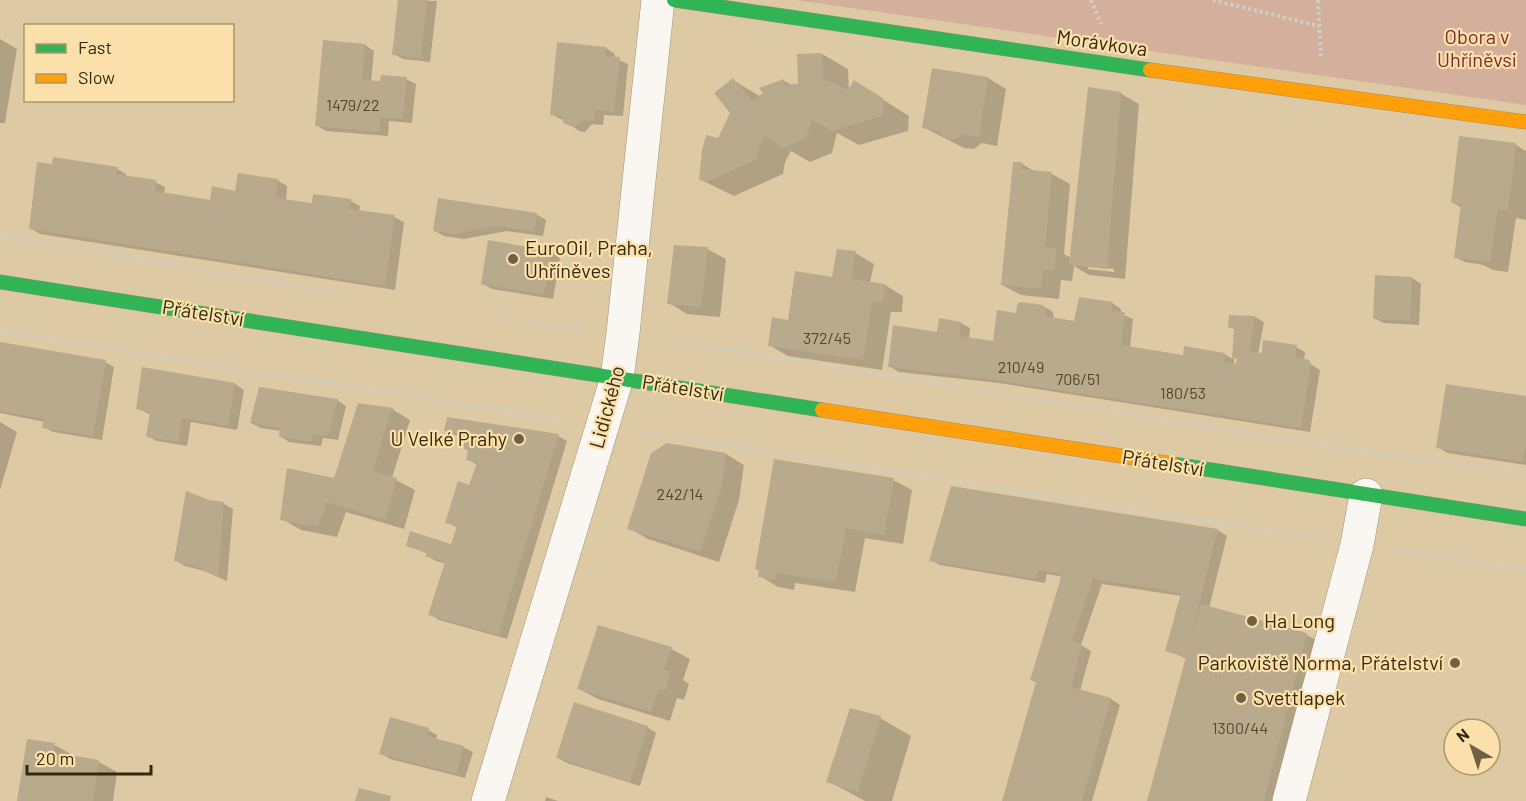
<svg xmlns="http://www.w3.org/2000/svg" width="1526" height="801" font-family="Barlow,sans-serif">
<rect width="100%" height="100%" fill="#ddcaa5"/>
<path fill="#d3af9c" d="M795 0H1526V105Z"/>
<g fill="#0003" fill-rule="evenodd">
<path d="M399 0 437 1 430 62 403 59 394 54Z"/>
<path d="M0 39 17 49 5 123H0Z"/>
<path d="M365 45 374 51 371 82 406 79 416 84 412 123 389 121 388 136 326 131 316 125Z"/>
<path d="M606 48 615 54 614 58 628 64 623 116 604 115 603 125 592 124 585 132 579 131 563 120 551 114Z"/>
<path d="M822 54 848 69 849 92 855 82 909 116 908 131 859 145 837 133 832 153 810 162 791 151 785 162 783 174 734 196 701 180 732 113 733 80 761 97 784 81 793 86 799 85Z"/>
<path d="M933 69 988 78 1006 89 997 146 982 143 974 149 964 148 923 127Z"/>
<path d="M1120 93 1139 104 1125 279 1089 275 1074 266 1072 281 1061 280 1059 299 1021 295 1002 285 1015 163 1022 164 1036 172 1052 174 1070 184 1064 254 1071 258ZM1088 266 1114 269V272L1088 269Z"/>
<path d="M1516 145 1526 151V220L1516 218 1508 272 1493 270 1483 265 1465 262 1455 257 1462 208 1452 202Z"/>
<path d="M117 169 126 174V177L155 182 165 187 164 194 211 201 277 180 287 186 286 201 314 205 351 201 360 206 359 212 394 217 404 222 395 290 40 234 30 228Z"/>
<path d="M536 214 546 220 543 236 507 231 464 239 444 236 435 231Z"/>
<path d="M707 249 726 259 720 317 687 314 669 303Z"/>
<path d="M551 252 560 258 553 299 492 289 483 284Z"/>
<path d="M855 253 874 264 870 283 885 285 903 296 902 312H891L882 370 788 356 769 345Z"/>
<path d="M1376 276 1412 278 1421 284 1419 325 1384 323 1374 318Z"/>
<path d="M1112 303 1121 309V314L1133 319 1130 348 1184 357 1224 354 1233 359 1236 330 1229 327 1230 316 1255 317 1264 322 1258 354H1263L1296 347 1305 352 1304 360 1320 370 1310 432 999 383 899 372 889 366 938 334 941 320 961 323 970 328 969 339 994 343 1017 315 1043 306 1053 312 1054 319 1075 322ZM1234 357 1238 360 1237 365H1234Z"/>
<path d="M0 343 105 362 114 367 102 440 53 432 44 427 45 422 0 413Z"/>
<path d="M235 384 244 390 237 430 191 422 187 446 157 441 147 436 151 415 137 408Z"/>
<path d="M1526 398V465L1447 453 1438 447Z"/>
<path d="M337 400 346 406 338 440 323 438 321 446 289 442 280 436 281 431 261 428 251 423Z"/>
<path d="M359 404 392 409 410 420 392 478 415 490 404 529 346 512 337 537 301 530 282 519 335 480Z"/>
<path d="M0 422 17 432 0 490Z"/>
<path d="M446 430 558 436 567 441 507 639 439 620 430 614 447 564 436 561 427 556 428 554 408 545 452 546 458 528 447 522 470 487 477 465 468 459 469 451 465 448 466 438 455 435Z"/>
<path d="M668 444 726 454 744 465 739 500 719 562 648 539 629 528Z"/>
<path d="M893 480 912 490 903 544 865 538 855 592 795 583 794 590 778 587 760 576 761 571 756 569Z"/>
<path d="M952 487 1218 530 1227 536 1209 608 1307 635 1338 653 1300 801H1148L1187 659 1167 650 1182 596 1102 584 1081 645 1091 651 1080 691 1111 699 1120 705 1092 801H1004L1037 683 1032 680 1063 577 1047 574 1045 583 940 565 930 560Z"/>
<path d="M209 502 224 504 233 509 227 581 204 571 185 566 176 561Z"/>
<path d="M671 649 690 659 683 680 689 684 684 700 677 698 670 721 598 699 579 689Z"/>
<path d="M880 718 911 736 892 801H865L828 781Z"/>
<path d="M647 727 656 733 640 786 567 763 558 758Z"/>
<path d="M428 730 437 735 436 740 463 747 473 752 465 778 390 759 381 753Z"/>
<path d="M54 745 73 755 72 757 99 762 117 772 113 801H18Z"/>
<path d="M546 797 558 801H545Z"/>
</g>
<g fill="#b9aa8d">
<path d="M398 0H427L421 58 392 55Z"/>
<path d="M323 40 365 44 362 80 380 81 381 75 407 77 403 119 380 117 379 132 315 126Z"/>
<path d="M557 42 606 47 605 56 620 57 614 112 595 110 594 121 583 120 575 127 564 124 561 116 550 115Z"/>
<path d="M822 53 823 78 848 90 854 80 884 99 882 116 832 131 812 119 806 139 782 148 765 136 759 147 757 159 707 182 699 180 702 150 706 135 718 138 730 113 714 93 733 78 752 101 763 93 759 88 784 79 785 85 798 84 797 54Z"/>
<path d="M932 68 988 77 979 137 963 134 954 140 944 138 939 131 922 128Z"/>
<path d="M1088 87 1121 92 1107 269 1069 265Z"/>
<path d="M1459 136 1516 143 1508 210 1498 209 1490 262 1454 258 1461 204 1451 203Z"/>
<path d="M53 157 118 167 116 174 156 180 155 191 210 200 212 186 235 191 238 173 278 179 276 198 312 203 313 194 351 199 350 209 395 215 385 286 29 229 37 162 52 164Z"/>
<path d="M1013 162H1022V169L1052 172 1045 247 1057 248 1054 271 1043 270 1041 289 1001 285Z"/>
<path d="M438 198 537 213 534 232 497 226 454 234 433 231Z"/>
<path d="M488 240 551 251 544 295 481 284Z"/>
<path d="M674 245 708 247 701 307 667 304Z"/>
<path d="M837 249 856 251 851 279 885 284 883 302H872L863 360 768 346 772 317 788 320 795 271 832 277Z"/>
<path d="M1375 275 1412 277 1410 321 1373 319Z"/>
<path d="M1079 297 1113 302 1111 311 1125 312 1121 345 1183 355 1184 346 1225 353V362L1236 364 1237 358H1232L1234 328H1228L1229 315 1255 316 1249 351 1262 353 1263 340 1297 345 1295 357 1309 360 1311 363 1301 428 988 379 888 367 893 325 937 332 939 318 961 322 959 336 993 341 997 310 1016 313 1017 305 1020 302 1043 305 1046 308 1045 316 1074 321Z"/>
<path d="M0 342 106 360 93 436 42 428 44 419 0 411Z"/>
<path d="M142 367 235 383 228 426 182 418 178 442 146 437 150 412 136 409Z"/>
<path d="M1446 384 1526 396V444L1523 462 1436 448Z"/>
<path d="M259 387 338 399 328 436 313 434 312 442 279 437 280 428 250 423Z"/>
<path d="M358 403 394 408 391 410 373 471 397 478 385 520 327 502 318 527 280 520 287 468 334 478Z"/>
<path d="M447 417 559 434 498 635 428 615 445 562 425 556 427 553 406 546 410 531 451 544 457 526 445 523 458 481 469 485 477 463 466 460 468 450 464 449V435L444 431Z"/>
<path d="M667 443 726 453 721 489 700 552 627 529 651 453Z"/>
<path d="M774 459 894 478 884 535 846 528 836 582 777 573 776 580 758 577 759 570 755 569Z"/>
<path d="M951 486 1218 529 1192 632 1201 604 1307 633 1264 801H1147L1186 657 1165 651 1181 593 1093 579 1072 640 1082 644 1071 687 1111 698 1082 801H1002L1036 682 1030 680 1062 574 1038 570 1036 579 929 561Z"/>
<path d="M186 491 209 500 224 502 218 577 194 566 174 561Z"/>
<path d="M598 625 672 647 664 669 671 672 665 691 659 689 651 712 577 689Z"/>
<path d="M574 702 648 726 630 782 556 758Z"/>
<path d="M850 708 881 716 858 792 826 782Z"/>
<path d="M390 717 429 728 427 736 464 746 456 774 379 754Z"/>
<path d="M27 739 55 743 53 752 99 760 93 801H17Z"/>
<path d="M359 788 391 796 390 801H355Z"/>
</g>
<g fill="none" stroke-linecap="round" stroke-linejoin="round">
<defs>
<g id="street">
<path d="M488 801 617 378 623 333 658 0"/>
<path d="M1289 801 1357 545 1366 495"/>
</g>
<g id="fast">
<path d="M674 0 1150 70"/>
<path d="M0 282 822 410"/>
<path d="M1173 464 1526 519"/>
</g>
<g id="slow">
<path d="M1150 70 1526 122"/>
<path d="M822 410 1173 464"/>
</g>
</defs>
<use href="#street" stroke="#a09274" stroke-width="34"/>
<use href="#fast" stroke="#a09274" stroke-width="15"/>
<use href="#slow" stroke="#a09274" stroke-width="15"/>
<g stroke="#d3cdc1" stroke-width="4" stroke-dasharray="3 3" stroke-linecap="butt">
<path d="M1091 0 1101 24"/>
<path d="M1213 0 1319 26"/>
<path d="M1318 0 1321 56"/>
<path d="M0 235 342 293"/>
<path d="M503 318 585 329"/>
<path d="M0 331 565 420"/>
<path d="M661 339 1362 451 1526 472"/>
<path d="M641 431 1321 539"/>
<path d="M1394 550 1526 569"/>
</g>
<use href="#street" stroke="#faf7f2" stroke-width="33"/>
<use href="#fast" stroke="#30b455" stroke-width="14"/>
<use href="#slow" stroke="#ff9f0a" stroke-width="14"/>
</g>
<g fill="#706142" stroke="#fce0ab" stroke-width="2">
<circle cx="513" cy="259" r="6"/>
<circle cx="519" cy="439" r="6"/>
<circle cx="1252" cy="621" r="6"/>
<circle cx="1455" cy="663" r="6"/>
<circle cx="1241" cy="698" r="6"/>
</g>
<g text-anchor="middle" stroke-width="4.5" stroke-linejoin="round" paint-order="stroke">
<g font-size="16" fill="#56482c">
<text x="353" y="111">1479/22</text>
<text x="827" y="344">372/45</text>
<text x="1021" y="373">210/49</text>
<text x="1078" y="385">706/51</text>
<text x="1183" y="399">180/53</text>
<text x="680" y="500">242/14</text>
<text x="1240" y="734">1300/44</text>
</g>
<g font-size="20" fill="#7f2b2c" stroke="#fce0ab">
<text x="1477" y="44">Obora v<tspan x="1477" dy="23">Uhříněvsi</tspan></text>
</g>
<g font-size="20" fill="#35280c" stroke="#fce0ab">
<text transform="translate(1102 43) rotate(8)" y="7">Morávkova</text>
<text transform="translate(203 313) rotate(9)" y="7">Přátelství</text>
<text transform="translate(683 388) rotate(9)" y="7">Přátelství</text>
<text transform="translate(607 407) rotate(-75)" y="7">Lidického</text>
<text transform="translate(1163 463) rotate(9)" y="7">Přátelství</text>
</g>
<g font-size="20" fill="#35280c" stroke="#fce0ab" text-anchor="start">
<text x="525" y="255">EuroOil, Praha,<tspan x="525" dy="23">Uhříněves</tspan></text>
<text x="507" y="446" text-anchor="end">U Velké Prahy</text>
<text x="1264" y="628">Ha Long</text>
<text x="1443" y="670" text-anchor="end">Parkoviště Norma, Přátelství</text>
<text x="1253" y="705">Svettlapek</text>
</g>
</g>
<rect x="24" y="24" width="210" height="78" fill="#fce0ab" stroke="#ac966b" stroke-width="1.5"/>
<rect x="36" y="44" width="30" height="9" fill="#30b455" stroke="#ac966b" stroke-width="1.5"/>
<text x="78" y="54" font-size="18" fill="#35280c">Fast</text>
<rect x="36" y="74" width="30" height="9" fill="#ff9f0a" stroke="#ac966b" stroke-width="1.5"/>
<text x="78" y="84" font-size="18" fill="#35280c">Slow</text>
<g transform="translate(1472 747) rotate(321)"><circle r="28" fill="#fce0ab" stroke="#ac966b" stroke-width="1.5"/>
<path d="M0-4.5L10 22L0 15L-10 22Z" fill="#706142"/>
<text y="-9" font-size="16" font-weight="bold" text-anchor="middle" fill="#35280c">N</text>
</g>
<path d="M27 765v9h124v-9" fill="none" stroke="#35280c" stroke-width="3"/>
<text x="36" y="765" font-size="18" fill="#35280c" stroke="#fce0ab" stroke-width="4.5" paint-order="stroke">20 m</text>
</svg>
